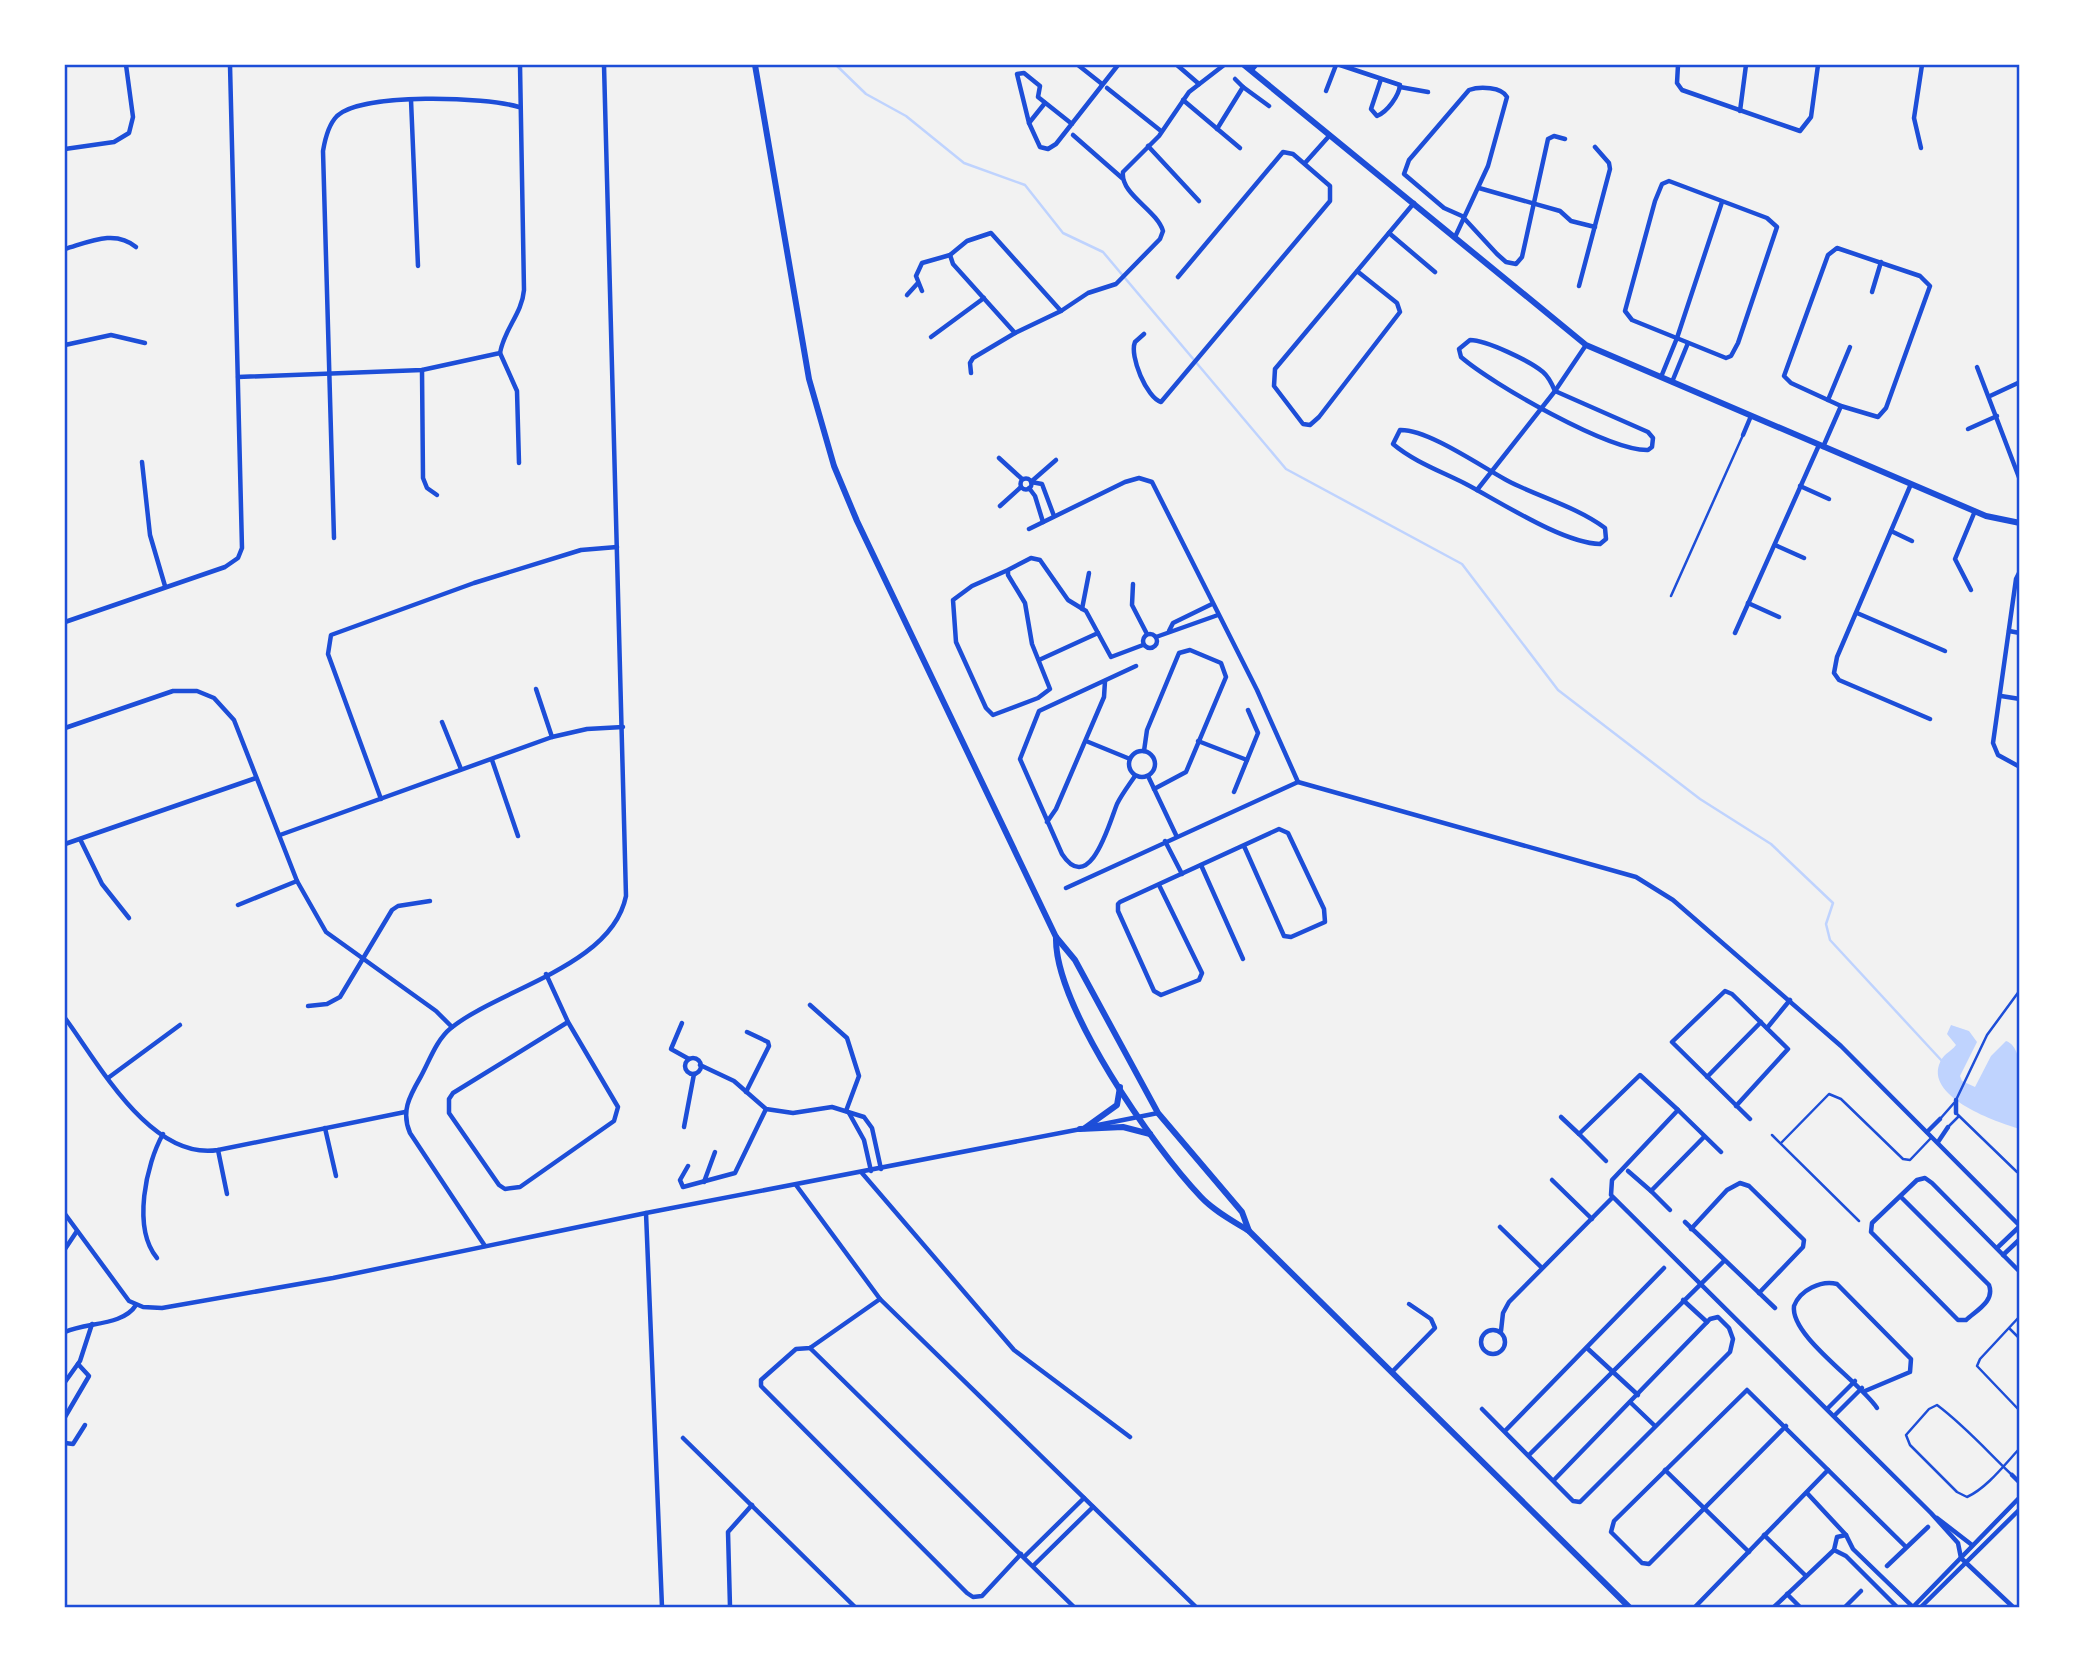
<svg xmlns="http://www.w3.org/2000/svg" width="2085" height="1672" font-family="Montserrat,sans-serif">
<rect width="100%" height="100%" fill="#f2f2f2"/>
<path fill="#bfd3fe" d="M1951 1025 1969 1031 1977 1042 1960 1076 1962 1081 1975 1087 1991 1056 2006 1041C2028 1048 2020 1109 2020 1129 1996 1122 1928 1098 1939 1065 1943 1053 1950 1053 1956 1045L1947 1034Z"/>
<g fill="none" stroke-linecap="round" stroke-linejoin="round">
<path stroke="#bfd3fe" stroke-width="2.5" d="M836 65 866 94 906 116 964 163 1025 185 1063 233 1103 252 1286 469 1462 564 1558 690 1700 799 1771 844 1833 903 1826 924 1830 940 1942 1061"/>
<g stroke="#1d4ed8" stroke-width="2.5">
<path d="M1671 596 1743 435"/>
<path d="M1956 1100 1987 1035 2020 990"/>
<path d="M1956 1113 2017 1172"/>
<path d="M1940 1119 1954 1103"/>
<path d="M1949 1126 1959 1116"/>
<path d="M1772 1135 1859 1221"/>
<path d="M1781 1143 1829 1094 1841 1099 1903 1159 1910 1160 1931 1138"/>
<path d="M2020 1316 1980 1359 1977 1366 2020 1411"/>
<path d="M2010 1329 2020 1339"/>
<path d="M2011 1474C1987 1451 1964 1425 1937 1405L1929 1409 1906 1435 1910 1445 1957 1492 1967 1497C1987 1488 2005 1464 2020 1448"/>
</g>
<g stroke="#1d4ed8" stroke-width="4.5">
<path d="M1078 65 1102 84"/>
<path d="M1177 65 1199 84"/>
<path d="M1340 65 1400 85C1399 96 1387 112 1377 116L1371 109 1381 79"/>
<path d="M1678 65 1677 83 1682 90 1800 131 1811 117 1818 65"/>
<path d="M1251 71 1256 65"/>
<path d="M1243 87 1269 106"/>
<path d="M1400 87 1428 92"/>
<path d="M1107 88 1161 131"/>
<path d="M1326 91 1336 65"/>
<path d="M411 100 418 266"/>
<path d="M1183 100 1240 148"/>
<path d="M1740 111 1746 65"/>
<path d="M1029 123 1045 103"/>
<path d="M1072 124 1038 97 1040 86 1024 73 1017 74 1029 123 1040 147 1048 149 1056 144 1118 65"/>
<path d="M1217 129 1243 87 1235 79"/>
<path d="M1073 135 1122 178"/>
<path d="M1148 146 1199 201"/>
<path d="M1921 148 1914 118 1922 65"/>
<path d="M65 149 114 142 129 133 133 117 126 65"/>
<path d="M1305 163 1330 135"/>
<path d="M1669 181 1767 218 1777 227 1738 343 1731 356 1726 358 1632 320 1625 311 1655 201 1662 184Z"/>
<path d="M1479 188 1560 211 1571 221 1595 227"/>
<path d="M1389 233 1435 272"/>
<path d="M1455 237 1488 166 1507 97C1502 87 1480 86 1469 90L1409 160 1404 174 1444 208 1462 216 1497 254 1506 262 1516 264 1522 257 1548 139 1554 136 1565 139"/>
<path d="M1837 248 1920 276 1930 286 1886 408 1878 417 1841 406 1791 383 1784 376 1828 255Z"/>
<path d="M65 249C89 242 115 229 136 247"/>
<path d="M950 255 953 264 1015 333 1061 311"/>
<path d="M1357 271 1397 303 1400 312 1319 417 1310 425 1303 424 1274 386 1275 369 1414 203"/>
<path d="M1579 286 1610 169 1609 163 1595 147"/>
<path d="M922 291 916 276 922 263 950 255 967 241 991 233 1061 311 1088 293 1116 284 1160 239 1163 231C1157 210 1120 194 1123 172L1159 136 1189 92 1224 65"/>
<path d="M1872 292 1881 262"/>
<path d="M907 295 917 284"/>
<path d="M1144 334 1135 342C1129 356 1147 398 1161 402L1330 201V186L1293 154 1283 152 1178 277"/>
<path d="M931 337 984 298"/>
<path d="M1470 340C1486 340 1530 361 1543 372 1549 377 1552 384 1555 391L1648 432 1653 438 1652 447 1648 450C1609 451 1492 384 1461 357L1459 349Z"/>
<path d="M65 345 111 335 145 343"/>
<path d="M500 353 517 391 519 463"/>
<path d="M1977 367 2020 480"/>
<path d="M422 370 423 478 427 488 437 495"/>
<path d="M971 373 970 363 973 358 1015 333"/>
<path d="M238 377 422 370 500 353C504 329 522 314 524 290L520 65"/>
<path d="M1661 377 1677 338 1722 202"/>
<path d="M1672 382 1688 343"/>
<path d="M1990 396 2020 382"/>
<path d="M1828 400 1850 347"/>
<path d="M1968 429 1997 416"/>
<path d="M1400 430C1429 429 1486 470 1512 483 1543 498 1578 508 1605 528L1606 539 1600 544C1562 543 1499 501 1464 483 1440 471 1413 461 1393 444Z"/>
<path d="M1743 435 1751 416"/>
<path d="M1823 447 1841 406"/>
<path d="M999 458 1022 479"/>
<path d="M142 462 150 535 165 586"/>
<circle cx="1026" cy="484" r="5.5"/>
<path d="M1032 481 1056 460"/>
<path d="M1031 482 1042 484 1054 516"/>
<path d="M1911 484 1837 657 1834 673 1839 680 1930 719"/>
<path d="M1800 486 1829 499"/>
<path d="M1029 488 1035 496 1043 522"/>
<path d="M1477 490 1555 391 1586 345"/>
<path d="M1000 506 1021 487"/>
<path d="M1029 529 1125 482 1139 478 1152 482 1257 690 1298 782"/>
<path d="M1891 531 1912 541"/>
<path d="M334 538 323 151C325 139 328 125 337 116 363 92 486 97 519 107"/>
<path d="M1775 545 1804 558"/>
<path d="M1008 570 972 586 953 600 956 642 986 708 993 715 1038 698 1050 689 1032 644 1025 603 1008 575V570L1031 558 1040 560 1068 600 1086 611 1111 657 1143 645"/>
<path d="M2020 571 2016 579 1993 743 1998 755 2020 767"/>
<path d="M1133 584 1132 605 1147 634"/>
<path d="M1971 590 1955 559 1975 511"/>
<path d="M1748 603 1779 617"/>
<path d="M1082 609 1089 573"/>
<path d="M1857 613 1945 651"/>
<path d="M65 622 225 567 238 558 242 548 230 65"/>
<path d="M1169 631 1173 623 1212 604"/>
<path d="M2009 631 2020 633"/>
<path d="M1735 633 1819 445"/>
<circle cx="1150" cy="641" r="7"/>
<path d="M1156 637 1218 615"/>
<path d="M1039 660 1098 633"/>
<path d="M536 689 552 737"/>
<path d="M2001 696 2020 699"/>
<path d="M442 722 461 769"/>
<path d="M65 728 173 691H197L214 698 234 720 297 881 326 932 436 1011 452 1027"/>
<path d="M1086 741 1130 759"/>
<path d="M1198 741 1247 760"/>
<circle cx="1142" cy="764" r="13"/>
<path d="M1144 751 1147 730 1179 653 1190 650 1221 663 1226 677 1186 772 1154 789"/>
<path d="M492 760 518 836"/>
<path d="M1135 776C1129 785 1122 794 1117 804 1110 821 1090 897 1062 854L1020 759 1039 711 1136 666"/>
<path d="M1148 776 1176 835"/>
<path d="M1234 792 1258 733 1248 710"/>
<path d="M381 799 328 654 331 635 474 583 581 550 617 547"/>
<path d="M1047 822 1056 809 1104 697 1105 681"/>
<path d="M280 835 552 737 587 729 623 727"/>
<path d="M80 839 102 884 129 918"/>
<path d="M1165 841 1182 874"/>
<path d="M65 844 256 778"/>
<path d="M1201 865 1243 959"/>
<path d="M1159 885 1202 973 1199 980 1161 995 1154 991 1118 911V904L1120 902 1279 829 1288 833 1324 909 1325 922 1291 937 1284 936 1244 846"/>
<path d="M1066 888 1298 782 1636 877 1673 900 1841 1046 2020 1226"/>
<path d="M238 905 297 881"/>
<path d="M546 974 568 1022 618 1107 614 1121 520 1187 505 1189 499 1185 449 1113V1099L453 1093 568 1022"/>
<path d="M810 1005 847 1038 859 1076 846 1111"/>
<path d="M308 1006 327 1004 340 997 392 910 398 906 430 901"/>
<path d="M65 1018C99 1064 151 1161 218 1150L405 1112"/>
<path d="M682 1023 671 1049 689 1059"/>
<path d="M1767 1028 1790 1000"/>
<circle cx="693" cy="1066" r="8"/>
<path d="M700 1065 734 1081 766 1109 793 1113 832 1107 864 1117 872 1128 881 1169"/>
<path d="M1707 1077 1761 1022"/>
<path d="M108 1078 180 1025"/>
<path d="M746 1092 769 1046 768 1042 747 1032"/>
<path d="M1736 1106 1788 1049 1732 994 1725 991 1672 1042 1750 1119"/>
<path d="M849 1113 864 1140 871 1171"/>
<path d="M1956 1113V1100"/>
<path d="M1561 1117 1579 1134 1640 1075 1678 1110"/>
<path d="M1093 1126 1158 1113"/>
<path d="M684 1127 694 1074"/>
<path d="M325 1128 336 1176"/>
<path d="M1927 1132 1940 1119"/>
<path d="M1579 1134 1606 1161"/>
<path d="M1938 1142 1948 1127"/>
<path d="M218 1150 227 1194"/>
<path d="M1721 1152 1678 1110 1612 1180 1611 1195 1931 1513 1958 1543 1961 1558 2013 1607"/>
<path d="M688 1166 680 1180 683 1187 735 1173 766 1109"/>
<path d="M1628 1171 1651 1191"/>
<path d="M862 1173 1014 1350 1130 1437"/>
<path d="M1552 1180 1592 1219"/>
<path d="M704 1182 715 1152"/>
<path d="M796 1185 880 1299 1196 1607"/>
<path d="M1900 1196 1989 1285C1995 1301 1977 1310 1966 1320H1958L1871 1232 1872 1223 1917 1180 1925 1178 1932 1183 2018 1270"/>
<path d="M1670 1210 1651 1191 1704 1137"/>
<path d="M646 1213 662 1607"/>
<path d="M65 1214 129 1301 143 1307 162 1308 333 1278 646 1213 1081 1129"/>
<path d="M1685 1222 1775 1308"/>
<path d="M1500 1227 1541 1267"/>
<path d="M1691 1229 1727 1190 1740 1183 1749 1186 1804 1240 1803 1247 1759 1293"/>
<path d="M485 1246 410 1133C401 1112 409 1097 420 1078 429 1062 436 1040 451 1028 501 988 612 966 626 896L604 65"/>
<path d="M1997 1248 2020 1226"/>
<path d="M65 1249 77 1231"/>
<path d="M2003 1255 2020 1239"/>
<path d="M157 1258C132 1228 146 1164 163 1134"/>
<path d="M880 1299 810 1348 796 1349 761 1380V1386L967 1593 973 1597 982 1596 1021 1554"/>
<path d="M1683 1300 1707 1322"/>
<circle cx="1493" cy="1342" r="12"/>
<path d="M1501 1331 1503 1313 1509 1302 1612 1198"/>
<path d="M65 1332C87 1322 123 1326 136 1305"/>
<path d="M810 1348 1074 1607"/>
<path d="M1587 1348 1638 1395"/>
<path d="M1392 1372 1435 1328 1431 1319 1409 1304"/>
<path d="M65 1382 80 1361 92 1324"/>
<path d="M1865 1391 1910 1372 1911 1359 1837 1284C1821 1280 1800 1290 1794 1306 1790 1336 1859 1381 1877 1408"/>
<path d="M1631 1403 1655 1426"/>
<path d="M1482 1409 1573 1501 1580 1502 1730 1352 1733 1339 1729 1328 1718 1317 1710 1319 1554 1480"/>
<path d="M1827 1409 1855 1381"/>
<path d="M1834 1416 1862 1388"/>
<path d="M65 1417 89 1376 78 1364"/>
<path d="M1786 1426 1649 1564 1642 1563 1611 1532 1614 1521 1747 1390 1906 1547"/>
<path d="M1505 1431 1664 1268"/>
<path d="M683 1438 855 1607"/>
<path d="M65 1443 73 1444 85 1425"/>
<path d="M1529 1455 1724 1261"/>
<path d="M1665 1470 1749 1552"/>
<path d="M2012 1475 2020 1483"/>
<path d="M1807 1493 1846 1535"/>
<path d="M1937 1518 1972 1545"/>
<path d="M1764 1535 1806 1576"/>
<path d="M1024 1557 1084 1498"/>
<path d="M1033 1566 1093 1507"/>
<path d="M1887 1566 1928 1527"/>
<path d="M1787 1594 1800 1607"/>
<path d="M730 1607 728 1532 752 1505"/>
<path d="M1695 1607 1828 1470"/>
<path d="M1774 1607 1834 1550"/>
<path d="M1845 1607 1861 1591"/>
<path d="M1897 1607 1846 1556 1834 1550 1837 1537 1846 1535 1853 1549 1913 1607"/>
<path d="M1913 1607 2020 1497"/>
<path d="M1921 1607 2020 1509"/>
</g>
<path stroke="#1d4ed8" stroke-width="6" d="M1244 65 1586 345 1986 516 2020 523"/>
<g stroke="#1d4ed8" stroke-width="6">
<path d="M755 65 809 379 834 466 857 521 1056 937 1075 960 1158 1113 1242 1212 1249 1231"/>
<path d="M1056 937C1054 1005 1154 1148 1201 1197 1214 1211 1233 1221 1249 1231L1629 1607"/>
<path d="M1085 1128 1117 1105 1120 1087"/>
<path d="M1080 1129 1123 1127 1150 1134"/>
</g>
</g>
<rect width="2085" height="1672" fill="none" stroke="#ffffff" stroke-width="133"/>
<rect x="66" y="66" width="1952" height="1540" fill="none" stroke="#1d4ed8" stroke-width="2.5"/>
</svg>
